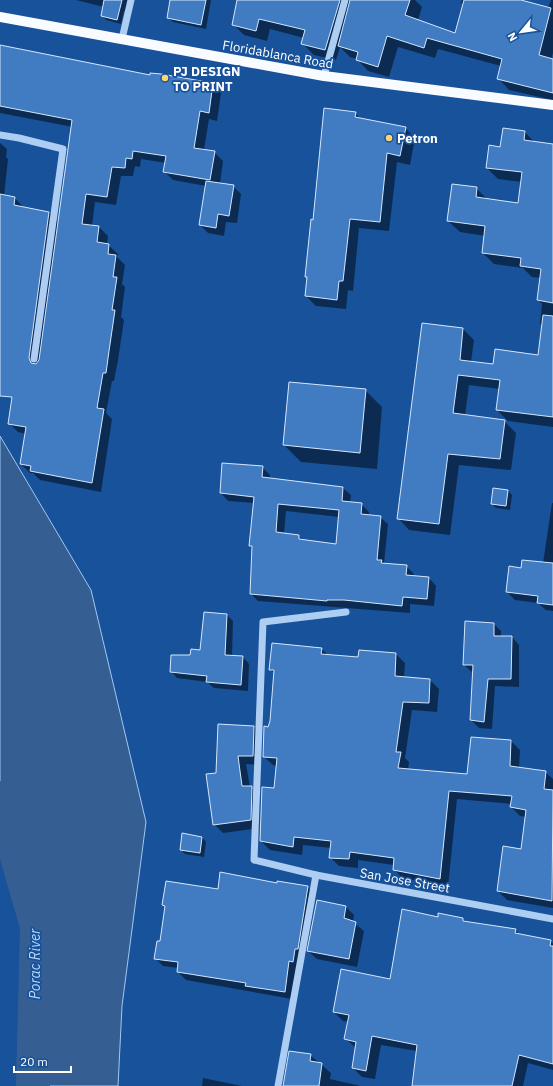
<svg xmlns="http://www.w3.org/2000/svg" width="553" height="1086" font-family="'IBM Plex Sans',sans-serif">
<rect width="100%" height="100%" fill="#18529a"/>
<path fill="#355f93" stroke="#a0c8f4" d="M0 436 91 590 146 822 122 1006 118 1086H39L43 1049 34 878 0 788Z"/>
<g fill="#0007" fill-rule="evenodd">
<path d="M76 0H132L129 12 124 11 121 24 106 20 102 15 104 7Z"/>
<path d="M172 0H211L206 29 173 22 168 18Z"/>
<path d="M238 0H415L422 7 418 20 456 34 463 5 461 3 462 0H523L522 1 548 8 551 0H553V53L551 59 553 60V100L509 90 498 78 501 66 438 49 435 58 398 47 389 77 368 71 357 59 350 57 340 47 336 60 314 55 303 44 304 38 270 29 267 41 244 35 233 24Z"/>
<path d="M0 46 150 76 213 84 221 93 217 121 209 119 204 150 214 152 223 161 220 184 233 186 241 194 237 223 226 222 224 236 208 233 200 225 206 186 173 180 164 171 166 163 141 159 140 167 135 166 133 176H121L116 205 95 202 92 226 99 227 108 236 107 244 118 254 117 257 125 265 122 284 125 287 121 317 124 320 118 360 114 381H112L106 413 112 419 101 492 40 480 33 473H30L21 464 26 434 18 432 9 423 13 397 0 372V143L7 149 6 157 8 159 4 196 15 198 24 208 49 212 59 223 73 127 0 113Z"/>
<path d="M355 113 362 120 405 128 415 138 410 165 397 162 389 231 359 228 353 291 348 290 346 309 316 306 306 296 308 279 306 276 314 221Z"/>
<path d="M525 132 535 143 553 145V427L508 421 497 410 500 389 469 385 465 416 504 421 516 433 511 470 459 465 450 535 409 530 398 518 422 324 463 329 474 340 471 362 494 365 539 356 543 327 540 324 542 304 538 300 541 278 532 277 523 268 494 264 483 253 485 236 460 232 448 221 476 188 488 200 519 204 522 182 498 179 487 168 501 148Z"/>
<path d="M365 390 382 407 377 469 301 462 284 445Z"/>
<path d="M262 467 270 475V479L343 488 351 495 350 503 361 504 369 512V515L380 517 388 524 384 564 406 566 414 574V577L429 578 436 586 434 606 410 604V613L258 601 251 594 253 549 250 546 254 503 228 501 221 493ZM286 511 339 517 337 545 304 541 299 536 284 534Z"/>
<path d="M494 489 508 491 512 495 510 510 496 508 492 504Z"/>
<path d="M552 503H553V611L546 610 538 603 515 600 507 592 522 569 543 563Z"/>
<path d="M205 613 227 615 233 621 232 656 243 657 249 664 248 691 214 688 207 682 177 678 171 671 201 651Z"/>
<path d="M494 624 501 631V637H512L519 645V687L495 686 492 729 479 728 471 720 473 673 464 665Z"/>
<path d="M322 649 329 656 359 658 360 651 396 654 405 663 404 678 430 680 439 689 437 712 412 710 405 758 409 762 408 770 468 775 511 741 520 750 519 768 545 772 553 779V908L507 900 498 891 522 850 527 817 520 816 511 807 512 804 457 799 448 887 402 878 394 869V865L358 860V868L339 866 330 857 331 848 303 845 302 855 270 850 261 841 275 789 277 766 273 765 264 757 271 721 275 674 270 669Z"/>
<path d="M254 727 262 735 261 765 246 764 250 787 260 796 259 828 223 833 214 824 217 773Z"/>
<path d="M202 837 206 842 204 857 185 854 181 850Z"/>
<path d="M278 884 307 887 315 895 305 957 303 956 292 999 186 980 178 972V968L163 966 155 958 161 942 166 908 163 905 218 890Z"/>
<path d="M345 906 354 915 353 922 364 931 357 967 317 959 308 951Z"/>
<path d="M439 918 463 919 467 923 515 930 521 935 551 941 553 944V1070L528 1063 523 1086H413L417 1051 381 1045 375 1079 362 1077 353 1068 356 1048 346 1039 349 1022 343 1021 334 1012 390 980Z"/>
<path d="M310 1055 331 1073 330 1079 361 1086H284Z"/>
<path d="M203 1078 242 1086H202Z"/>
</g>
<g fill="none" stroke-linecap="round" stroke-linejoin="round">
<path stroke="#355f93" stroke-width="34" d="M0 798 37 926 33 1086"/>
</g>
<g fill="#417bc1" stroke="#d5e7fc" fill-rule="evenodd">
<path d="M104 0H122L117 20 101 16Z"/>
<path d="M170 0H206L201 25 167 18Z"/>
<path d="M237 0H340L325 50 301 44 305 30 297 28 259 19 256 31 232 25Z"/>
<path d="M350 0H410L405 15 455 33 464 0H521L551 8 539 55 553 59V93L497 79 502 59 427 38 424 48 387 36 378 67 356 60 358 52 338 46Z"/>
<path d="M0 45 150 75V73L161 74 213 83 209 113 200 111 194 148 215 151 210 180 163 172 166 156 133 151 132 159 126 158 125 168 112 167 107 197 86 194 82 224 99 226 97 242 109 244 108 254 116 255 113 277H117L112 310H115L109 351 106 373H103L97 408 104 409 92 483 30 471 31 466 20 464 26 427 8 424 12 397 0 396V194L15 197 14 205 49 212 29 358 31 363 36 364 39 360 72 120 0 106Z"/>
<path d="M324 108 356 112 355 117 406 127 400 156 387 153 380 222 350 219 343 281H339L337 300 305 296 307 277H305L311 219 313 220Z"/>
<path d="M503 128 525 131 524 140 553 144V303L537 300 541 269 520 266 521 258 482 253 485 226 447 221 452 184 477 187 476 197 518 203 522 172 486 168 489 145 500 147Z"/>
<path d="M206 181 234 185 229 216 218 214 216 228 199 225Z"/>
<path d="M543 315 553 316V417L496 410 500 380 458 375 453 413 505 420 500 459 448 454 439 524 397 519 422 323 463 328 460 360 493 364 495 349 538 355Z"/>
<path d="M289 382 366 389 360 453 283 445Z"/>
<path d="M222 463 263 466 262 477 343 487 342 501 362 503 361 514 381 516 377 560H382L381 563 407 565 406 575 429 577 427 599 403 597 402 606 344 600H327V601L250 594 252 546H249L254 497 220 493ZM278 504 339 510 336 544 299 539V535L276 532Z"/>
<path d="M493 488 508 490 506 506 491 504Z"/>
<path d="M522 560 553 563V605L537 603 538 596 506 592 509 566 521 568Z"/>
<path d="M204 612 227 614 225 655 243 656 241 685 206 682 207 676 170 672 171 655H190L191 649 200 650Z"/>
<path d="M465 621 494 623V636H512L511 679H488L484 722 470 720 473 665H463Z"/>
<path d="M272 643 322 648 321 654 358 657 359 650 396 653 395 676 430 679 429 703 403 702 396 752H401L398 768 467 774 471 737 511 740 510 766 546 771 544 789 553 790 552 901 497 891 503 846 521 849 526 810 510 807 512 796 449 791 440 879 393 870 394 858 350 852 349 859 329 858 331 841 294 837 293 847 260 841 262 787 274 788 277 758 263 757 264 726 268 727 270 721 274 670H269Z"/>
<path d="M218 724 254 726 253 756H238L242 786H252L251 820 213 825 206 774 216 773Z"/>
<path d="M182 833 202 837 200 853 180 850Z"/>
<path d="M220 872 277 883V881L308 886 298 949H295L293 962 289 961 285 992 245 986 246 983 177 972 178 962 154 959 157 941H160L165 906 162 905 166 881 218 889Z"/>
<path d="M317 900 346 906 344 918 356 922 349 959 307 951Z"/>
<path d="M402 909 438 917V913L463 918V921L516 929 515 933 551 940 550 946H553V1064L519 1055 512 1086H412L417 1045 372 1036 366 1071 352 1068 356 1042 344 1039 349 1015 333 1012 341 969 390 979Z"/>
<path d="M289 1051 311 1054 310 1061 322 1063 319 1086H283Z"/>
</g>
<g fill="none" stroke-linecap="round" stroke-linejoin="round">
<g stroke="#adcdf2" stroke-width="7">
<path d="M122 39 131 0"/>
<path d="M324 76 345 0"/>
<path d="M0 135 19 138 63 149 34 359"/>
<path d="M346 612 263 622 254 860 316 875 553 919"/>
<path d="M278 1086 316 875"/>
</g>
<path stroke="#f8fbff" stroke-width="10" d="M0 17 324 76 553 105"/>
</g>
<g fill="#ffd46e" stroke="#18529a" stroke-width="1.5">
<circle cx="165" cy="78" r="4"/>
<circle cx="389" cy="138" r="4"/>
</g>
<g text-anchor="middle" stroke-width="3.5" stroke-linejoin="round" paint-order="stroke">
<g font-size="13" fill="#fff" stroke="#18529a">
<text transform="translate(278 54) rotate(10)" y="5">Floridablanca Road</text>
<text transform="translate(405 880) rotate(10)" y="5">San Jose Street</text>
</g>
<g font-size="13" font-weight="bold" fill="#fff" stroke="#18529a" text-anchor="start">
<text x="173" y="76">PJ DESIGN<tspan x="173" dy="15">TO PRINT</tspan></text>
<text x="397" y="143">Petron</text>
</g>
<g font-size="14" font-style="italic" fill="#bad7f8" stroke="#18529a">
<text transform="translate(35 964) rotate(-90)" y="5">Porac River</text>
</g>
</g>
<g transform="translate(521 32) rotate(241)" stroke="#18529a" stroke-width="3" paint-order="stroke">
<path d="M0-3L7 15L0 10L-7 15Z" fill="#ffffff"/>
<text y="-6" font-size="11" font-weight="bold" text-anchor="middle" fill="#ffffff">N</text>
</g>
<path d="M14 1066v6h57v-6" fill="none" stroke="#ffffff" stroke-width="2"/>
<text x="20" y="1066" font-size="12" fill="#ffffff" stroke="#18529a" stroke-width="3" paint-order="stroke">20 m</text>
</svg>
